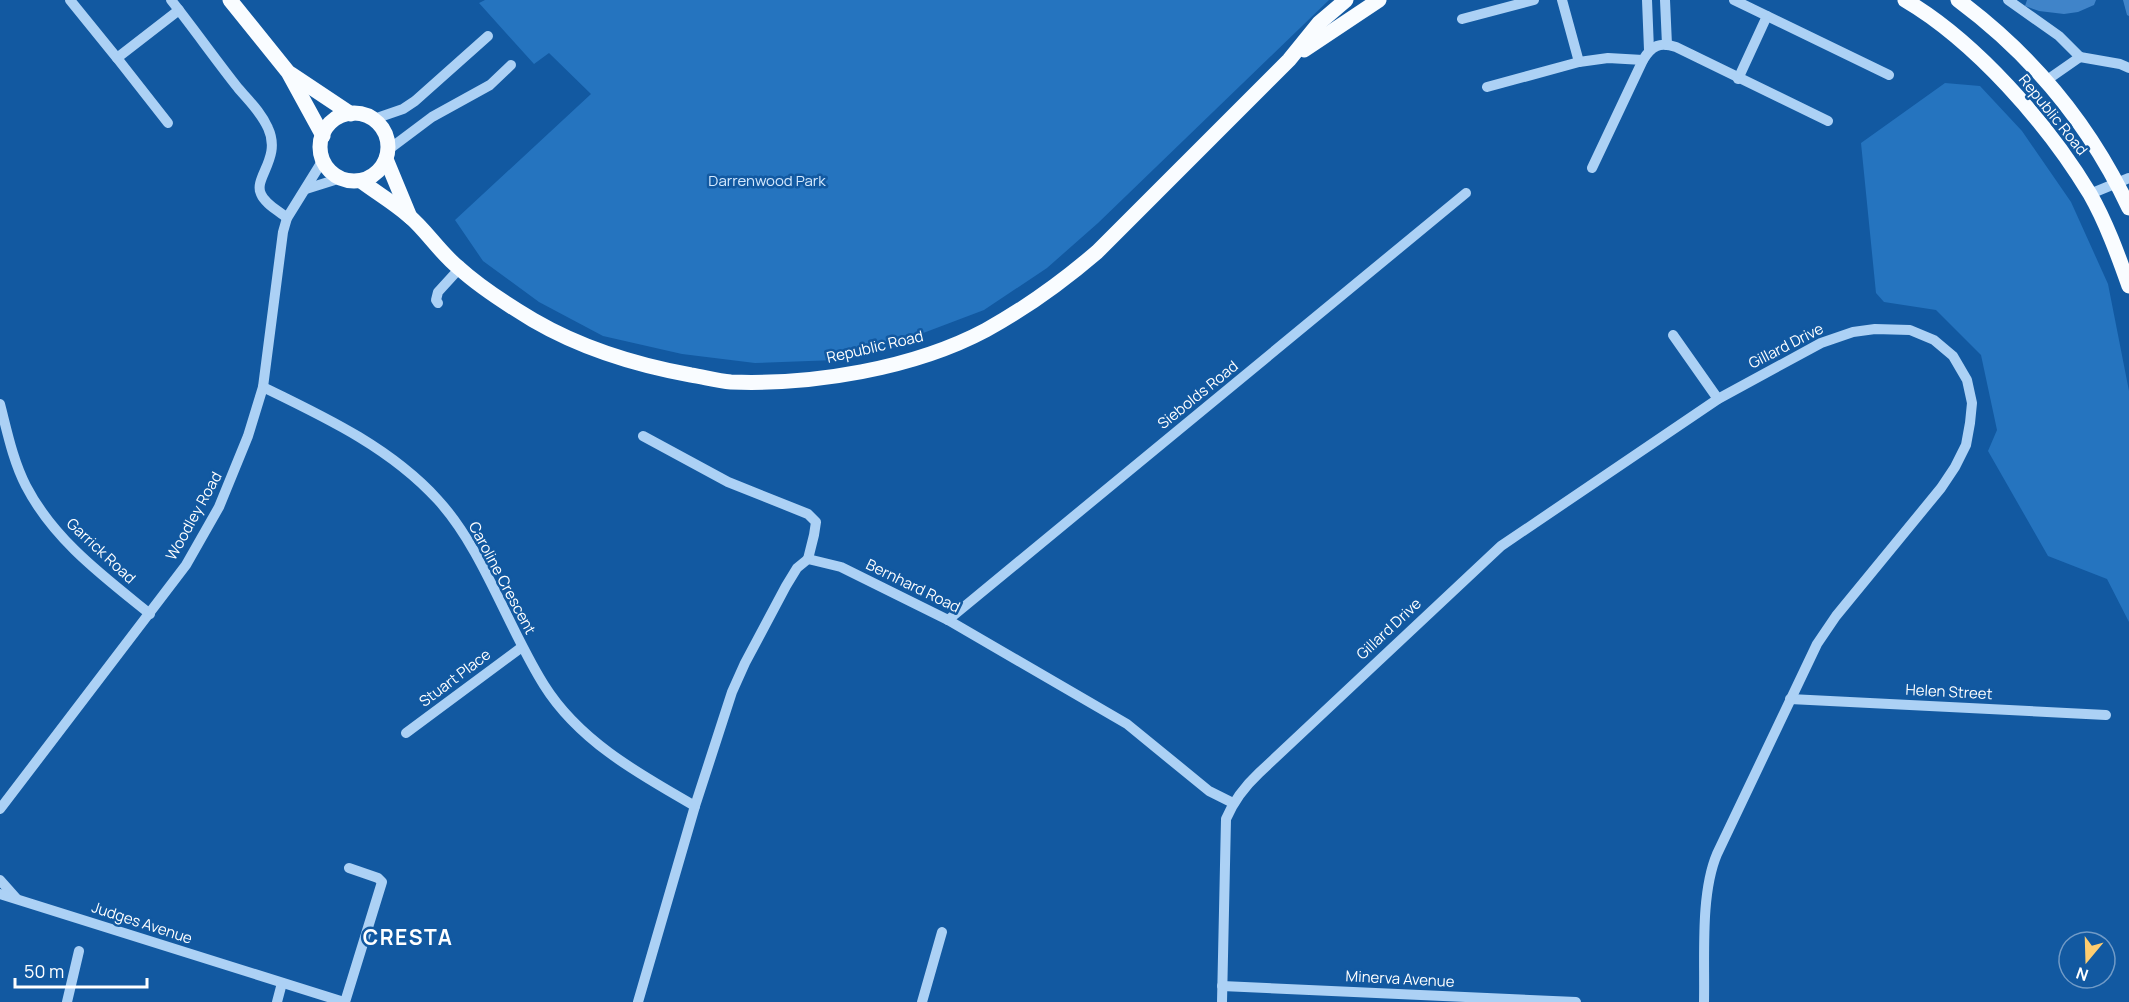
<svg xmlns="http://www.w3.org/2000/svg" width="2129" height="1002" font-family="Manrope,sans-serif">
<rect width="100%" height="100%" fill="#1259a1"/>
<g fill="#2574bf">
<path d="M485 0H1329L1098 223 1047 268 984 310 910 338 836 360 755 363 682 354 603 336 539 302 483 261 455 220 591 94 549 53 534 64 479 3Z"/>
<path d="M1945 83 1980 86 2022 131 2071 202 2108 284 2129 391V622L2107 579 2048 556 1988 451 1997 430 1981 355 1936 310 1884 302 1876 293 1861 143Z"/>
</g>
<g fill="#4084c9">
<path d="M2027 0H2096L2094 5 2078 12 2064 14 2039 11 2025 6Z"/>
<path d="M2123 0H2129V16L2127 15Z"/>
</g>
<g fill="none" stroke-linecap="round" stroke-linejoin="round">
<g stroke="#acd1f5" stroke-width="10">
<path d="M70 0 117 58 179 10"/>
<path d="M171 0C194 29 215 59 238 88 249 101 261 112 268 128 282 158 253 178 261 194 265 204 279 211 287 218"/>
<path d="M1562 0 1579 62"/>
<path d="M1647 0 1649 50"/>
<path d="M1665 0 1667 45"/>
<path d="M1734 0 1889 75"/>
<path d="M2008 0 2059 36 2080 57 2047 80"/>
<path d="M1462 19 1534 0"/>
<path d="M2080 57 2120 64 2129 68"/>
<path d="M117 58 168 123"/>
<path d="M1738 79 1767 16"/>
<path d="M1487 87 1579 62 1608 58 1643 60"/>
<path d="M374 119 403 109 415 101 488 36"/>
<path d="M388 150 432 117 490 85 511 65"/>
<path d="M1592 168 1643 60C1652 45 1660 42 1676 47L1828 121"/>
<path d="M306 189 341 178"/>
<path d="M2090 194 2129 178"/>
<path d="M438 303 436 300 438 292 459 269"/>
<path d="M1673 335 1718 399"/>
<path d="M263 387C325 417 391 448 438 500 483 549 508 628 544 685 579 741 639 774 695 806"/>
<path d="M0 404C7 431 13 461 26 486 54 540 103 576 150 614"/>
<path d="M643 436 728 482 808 514 816 522 814 535 808 559"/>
<path d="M948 620 1466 193"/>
<path d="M1790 699 2106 715"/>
<path d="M406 733 522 647"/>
<path d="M0 809 186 565 219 507 248 436 263 387 283 232 287 218 323 160"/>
<path d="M0 880 16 898"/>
<path d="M0 894 344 1002"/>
<path d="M1222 986 1576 1002"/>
<path d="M67 1002 79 951"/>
<path d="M277 1002 282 983"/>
<path d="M345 1002 382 882 378 878 349 868"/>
<path d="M638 1002 695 806 732 692 745 663 786 586 797 568 808 559 841 567 948 620 1127 724 1209 791 1233 803"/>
<path d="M922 1002 942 932"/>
<path d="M1222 1002 1226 819C1234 800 1244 787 1259 773L1501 546 1718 399 1821 343 1853 332 1875 329 1910 330 1934 340 1953 356 1967 380 1972 403 1970 423 1966 445 1955 467 1941 488 1836 616 1817 644 1717 854C1700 894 1705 958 1704 1002"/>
</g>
<g stroke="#f9fcff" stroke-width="15">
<path d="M230 0 288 72 323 136"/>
<path d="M1905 0C1975 41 2048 124 2090 194 2106 222 2118 255 2129 286"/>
<path d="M1958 0C2032 55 2090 125 2129 208"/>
<path d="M1304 50 1379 0"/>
<path d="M291 74 351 114"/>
<circle cx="354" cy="147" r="34"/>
<path d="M386 159 410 217"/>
<path d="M361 181C377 193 394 203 409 216 426 230 440 253 459 268 481 288 508 305 533 320 581 348 636 365 691 375 704 377 717 381 731 382 812 385 913 369 986 330 1026 308 1062 282 1097 252L1289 60 1319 23 1346 0"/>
</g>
</g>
<g text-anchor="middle" stroke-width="5" stroke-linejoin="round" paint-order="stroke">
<g font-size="15" fill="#fff" stroke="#1259a1">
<text transform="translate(2053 115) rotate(51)" y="5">Republic Road</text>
<text transform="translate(1786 346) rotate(-27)" y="5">Gillard Drive</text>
<text transform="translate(875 347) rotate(-13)" y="5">Republic Road</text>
<text transform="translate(1198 395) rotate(-39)" y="5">Siebolds Road</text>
<text transform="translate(194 516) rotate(-61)" y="5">Woodley Road</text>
<text transform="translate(101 551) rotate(43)" y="5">Garrick Road</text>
<text transform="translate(502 578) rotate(62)" y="5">Caroline Crescent</text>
<text transform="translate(913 586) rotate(26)" y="5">Bernhard Road</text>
<text transform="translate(1389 629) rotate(-43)" y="5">Gillard Drive</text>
<text transform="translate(455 678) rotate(-37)" y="5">Stuart Place</text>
<text transform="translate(1949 692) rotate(3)" y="5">Helen Street</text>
<text transform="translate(142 923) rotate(18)" y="5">Judges Avenue</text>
<text transform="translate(1400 979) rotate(3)" y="5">Minerva Avenue</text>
</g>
<g font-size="15" fill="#d4e9fe" stroke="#1259a1">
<text x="767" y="186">Darrenwood Park</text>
</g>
<g font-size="21" font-weight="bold" letter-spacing="1.5" fill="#fff" stroke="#1259a1">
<text x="408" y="945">CRESTA</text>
</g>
</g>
<g transform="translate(2087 960) rotate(199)"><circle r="28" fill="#1259a1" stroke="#719bc7" stroke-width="1.5"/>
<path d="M0-4.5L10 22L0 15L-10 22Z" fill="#ffcd6f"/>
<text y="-9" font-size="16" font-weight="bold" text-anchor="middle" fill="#ffffff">N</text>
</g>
<path d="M15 978v9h132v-9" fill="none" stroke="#ffffff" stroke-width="3"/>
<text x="24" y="978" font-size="18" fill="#ffffff" stroke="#1259a1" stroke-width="4.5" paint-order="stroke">50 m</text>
</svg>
